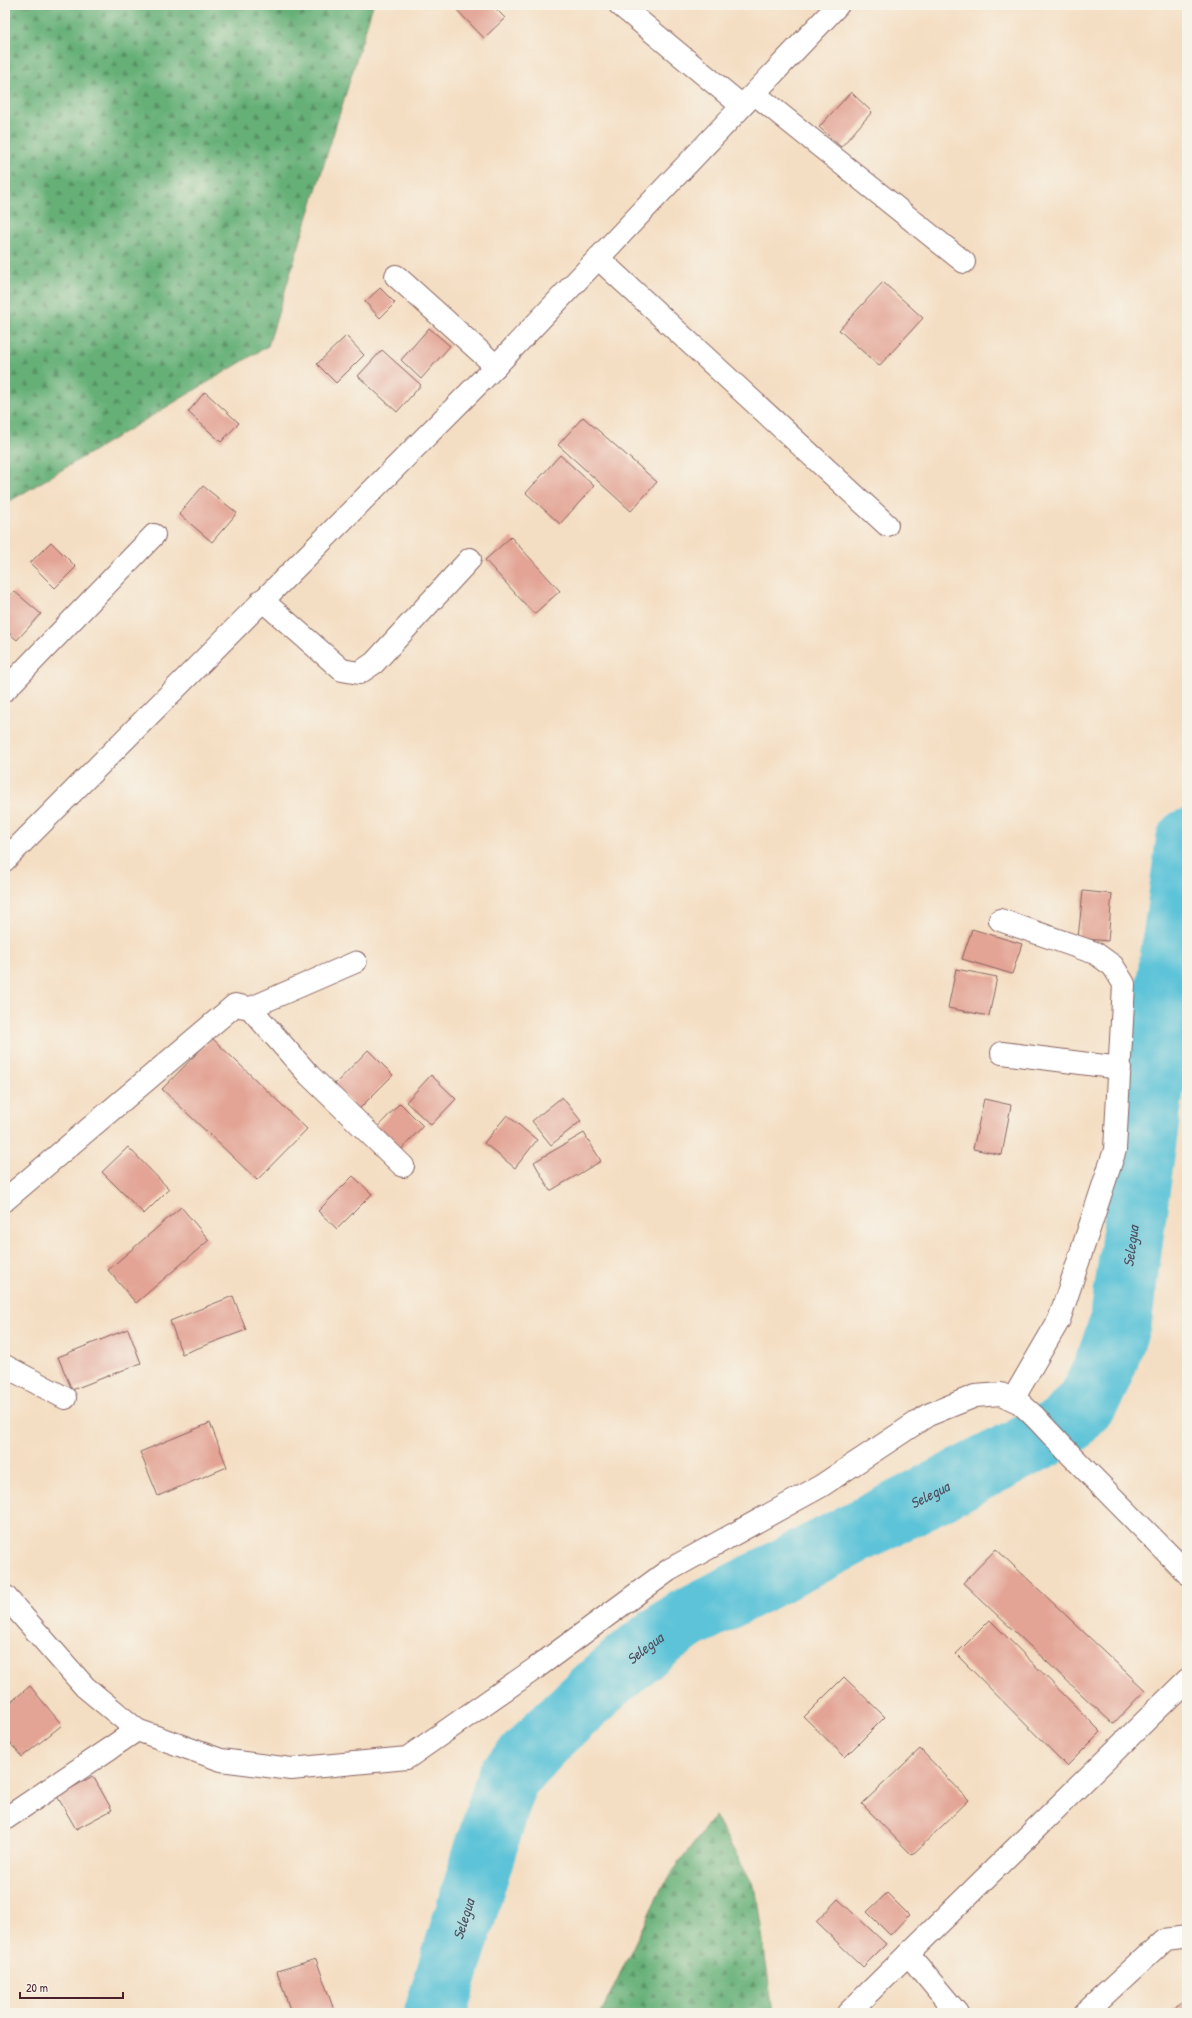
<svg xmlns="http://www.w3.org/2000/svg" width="1192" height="2018" font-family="'Patrick Hand',sans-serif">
<defs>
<pattern id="forest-firs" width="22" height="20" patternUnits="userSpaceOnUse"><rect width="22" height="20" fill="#66b078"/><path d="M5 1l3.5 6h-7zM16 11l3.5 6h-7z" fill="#568f63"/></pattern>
</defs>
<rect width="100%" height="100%" fill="#f7f3e8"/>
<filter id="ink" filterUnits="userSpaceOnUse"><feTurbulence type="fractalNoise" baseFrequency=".025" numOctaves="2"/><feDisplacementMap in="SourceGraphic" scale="8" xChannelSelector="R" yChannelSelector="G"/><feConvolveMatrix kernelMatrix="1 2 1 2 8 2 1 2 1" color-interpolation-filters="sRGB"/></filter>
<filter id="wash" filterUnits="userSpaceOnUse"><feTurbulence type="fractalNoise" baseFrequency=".012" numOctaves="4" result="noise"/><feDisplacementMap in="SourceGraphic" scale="16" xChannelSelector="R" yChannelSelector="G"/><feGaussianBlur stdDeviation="0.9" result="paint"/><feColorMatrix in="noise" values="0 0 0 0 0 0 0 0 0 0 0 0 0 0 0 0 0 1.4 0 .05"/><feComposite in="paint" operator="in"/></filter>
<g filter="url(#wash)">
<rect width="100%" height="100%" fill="#f4dec3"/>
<g fill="url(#forest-firs)" stroke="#586852">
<path d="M5 5H373L268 346 5 504Z"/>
<path d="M715 1816 756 1891 773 2013H601L664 1883Z"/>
</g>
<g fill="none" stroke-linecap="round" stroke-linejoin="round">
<path stroke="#5cc3d8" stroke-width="62" id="s1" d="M435 2013 507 1779 547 1736 597 1689 640 1652 681 1622 1067 1425 1092 1395 1108 1358 1121 1320 1187 840"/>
</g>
<g id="blocks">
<g fill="#e3a495">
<path d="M452 5H492L505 18 484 38Z"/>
<path d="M851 92 872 112 841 147 819 127Z"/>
<path d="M883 282 923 318 879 366 839 330Z"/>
<path d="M380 288 395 303 380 318 365 302Z"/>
<path d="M429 328 450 346 421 379 401 360Z"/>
<path d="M346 336 364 355 336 383 317 364Z"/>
<path d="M382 350 421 385 397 412 358 376Z"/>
<path d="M205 392 239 423 221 442 188 412Z"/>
<path d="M583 417 657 482 631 511 558 445Z"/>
<path d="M560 455 594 486 560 524 526 493Z"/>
<path d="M203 486 237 513 212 542 179 514Z"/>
<path d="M511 537 560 591 534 614 485 560Z"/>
<path d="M51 542 76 567 55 588 30 563Z"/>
<path d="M14 591 41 614 17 640 5 630V602Z"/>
<path d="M1083 891 1112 894 1108 941 1078 938Z"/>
<path d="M972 929 1022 944 1012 974 962 959Z"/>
<path d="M956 969 997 977 989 1016 948 1008Z"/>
<path d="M212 1038 307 1129 257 1180 162 1089Z"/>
<path d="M368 1050 393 1075 358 1110 334 1085Z"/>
<path d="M431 1075 456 1099 431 1125 406 1102Z"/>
<path d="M562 1097 581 1121 551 1145 532 1121Z"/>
<path d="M984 1099 1011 1105 1002 1155 973 1149Z"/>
<path d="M400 1103 423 1126 395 1156 371 1134Z"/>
<path d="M507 1115 537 1140 515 1168 484 1143Z"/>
<path d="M584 1133 601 1161 550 1191 534 1162Z"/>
<path d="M128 1147 169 1189 144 1214 102 1172Z"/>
<path d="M353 1176 372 1194 337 1229 318 1211Z"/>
<path d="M181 1207 209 1240 136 1303 108 1270Z"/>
<path d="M233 1296 246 1330 182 1354 170 1321Z"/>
<path d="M128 1329 141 1363 72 1390 58 1357Z"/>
<path d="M210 1423 227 1467 158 1496 140 1452Z"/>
<path d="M996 1549 1145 1690 1113 1724 963 1583Z"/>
<path d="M990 1620 1101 1732 1067 1766 956 1654Z"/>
<path d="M844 1677 885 1717 845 1757 804 1717Z"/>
<path d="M30 1686 62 1725 22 1757 5 1737V1707Z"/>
<path d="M920 1749 969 1800 912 1855 862 1804Z"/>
<path d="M93 1776 112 1810 76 1829 57 1796Z"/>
<path d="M887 1893 909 1915 890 1935 867 1912Z"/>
<path d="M838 1899 886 1944 863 1967 816 1922Z"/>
<path d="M316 1959 335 2013H291L277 1971Z"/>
<path d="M1187 2001V2013H1167Z"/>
</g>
</g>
</g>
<g filter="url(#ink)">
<use href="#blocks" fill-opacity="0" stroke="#866260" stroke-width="1"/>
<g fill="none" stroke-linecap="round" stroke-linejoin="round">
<defs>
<path id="lane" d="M250 1008 356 962"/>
<g id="street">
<path d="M620 5 742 106"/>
<path d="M755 94 964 262"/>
<path d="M599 259 887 525"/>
<path d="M396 276 496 366"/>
<path d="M262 600 342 670 359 673 374 663 470 559"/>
<path d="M5 690 154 535"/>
<path d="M5 860 496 366 838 5"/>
<path d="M1000 920 1095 953 1113 966 1124 984 1115 1150 1059 1320 1013 1399"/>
<path d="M1002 1053 1120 1068"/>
<path d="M5 1200 235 1005 250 1008 309 1075 403 1166"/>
<path d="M5 1366 65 1398"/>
<path d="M1034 1416 1066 1450"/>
<path d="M5 1819 137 1730"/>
<path d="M908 1954 957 2013"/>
<path d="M848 2013 1187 1680"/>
<path d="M1085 2013 1164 1940 1187 1937"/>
</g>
<g id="secondary">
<path d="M1066 1450 1187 1573"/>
<path d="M5 1596 85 1687 137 1730 221 1760 291 1769 407 1758 536 1668 669 1570 821 1486 928 1415 975 1396 1001 1394 1020 1403 1034 1416"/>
</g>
</defs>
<use href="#lane" stroke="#866260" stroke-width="23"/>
<use href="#street" stroke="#866260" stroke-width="24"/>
<use href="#secondary" stroke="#866260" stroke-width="24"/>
<use href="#lane" stroke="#fff" stroke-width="21"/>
<use href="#street" stroke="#fff" stroke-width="22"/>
<use href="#secondary" stroke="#fff" stroke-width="22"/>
</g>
</g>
<g text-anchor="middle" stroke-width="4" stroke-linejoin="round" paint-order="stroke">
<g font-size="15" font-style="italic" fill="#4f505f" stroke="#f7f3e8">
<text dy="5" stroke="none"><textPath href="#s1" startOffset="1107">Selegua</textPath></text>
<text dy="5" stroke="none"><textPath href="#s1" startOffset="759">Selegua</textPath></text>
<text dy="5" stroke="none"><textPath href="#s1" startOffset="435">Selegua</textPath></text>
<text dy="5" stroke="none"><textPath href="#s1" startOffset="98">Selegua</textPath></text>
</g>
</g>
<rect width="1192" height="2018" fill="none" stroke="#f7f3e8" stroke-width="20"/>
<path d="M20 1992v6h103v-6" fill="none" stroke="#4a1f2b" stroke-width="2"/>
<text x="26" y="1992" font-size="12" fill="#4a1f2b" stroke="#f7f3e8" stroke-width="3" paint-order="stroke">20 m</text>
</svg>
